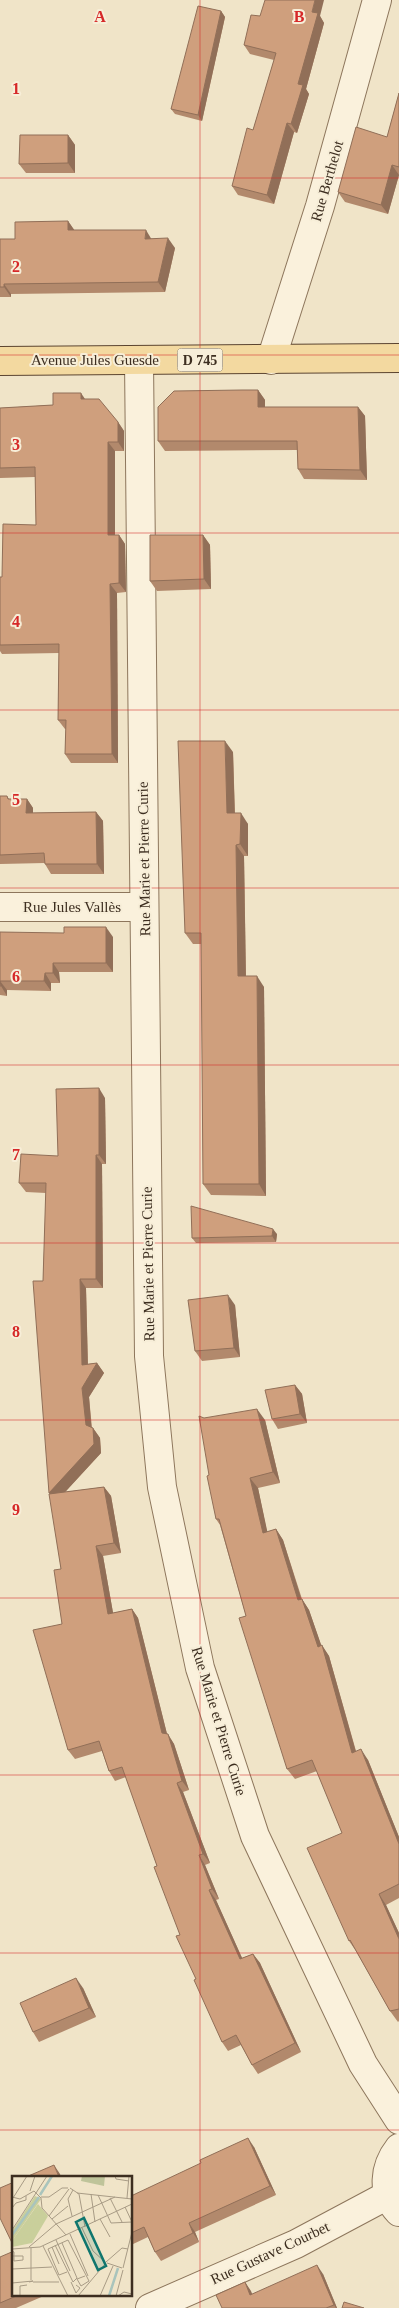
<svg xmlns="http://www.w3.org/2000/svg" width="399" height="2308" font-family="Georgia,serif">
<rect width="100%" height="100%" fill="#f0e4c8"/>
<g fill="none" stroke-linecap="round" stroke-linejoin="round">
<defs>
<g id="minor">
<path d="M139 360 149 1356 162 1487 200 1668 255 1836 363 2064 399 2120"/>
<path d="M271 360 320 206 377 0"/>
<path d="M0 907H144"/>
<path d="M399 2148C384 2167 381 2193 399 2212"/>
<path d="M150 2308 296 2244 388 2195"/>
</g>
<path id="major" d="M0 361 399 358"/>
</defs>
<use href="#minor" stroke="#8d765c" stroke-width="30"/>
<use href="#major" stroke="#5b4430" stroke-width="30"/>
<use href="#minor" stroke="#faf1dc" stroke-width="28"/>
<use href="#major" stroke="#f3d9a0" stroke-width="28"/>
</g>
<g fill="#b2896c">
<path d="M221 11 225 17 202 121 175 114 171 109Z"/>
<path d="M260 16H320L324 23 306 89 309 94 297 133 294 132 274 204 238 195 232 186 253 130 274 60 250 54 244 45Z"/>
<path d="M399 93V175L388 214 345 202 338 192 387 137Z"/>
<path d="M68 135 75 145V173H26L19 164Z"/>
<path d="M68 221 74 230 151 239 175 248 165 292 11 294V297H0V239H15Z"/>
<path d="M258 390 265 400V407H358L365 416 367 480 304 479 298 469 297 450 165 451 158 441Z"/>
<path d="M85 399 118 422 124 431V451H115V535H119L125 544 126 592 117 593 118 763H71L65 754 66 729H65L58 720 59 653 2 654 0 651V577H2L36 525 35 477 0 478V408L53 405Z"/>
<path d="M203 535 210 545 211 589 157 591 150 581Z"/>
<path d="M233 752 235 813 248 824V856H244L246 976 264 987 266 1196 211 1195 203 1184 202 944H193L185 933Z"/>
<path d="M0 796H7L9 799H27L33 808V813L96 812 103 821 104 874H51L45 864V863L0 864Z"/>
<path d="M0 932 113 937V972H59L60 983H51V991L7 990V996L0 995Z"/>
<path d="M105 1098 106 1164H102L103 1288H86L88 1364 97 1363 104 1373 89 1397 92 1428H93L100 1438 101 1453 65 1492 104 1487 111 1496 121 1553 103 1556 113 1613 132 1609 138 1618 167 1734 174 1744 189 1790 183 1792 210 1863 205 1865 219 1899 216 1900 242 1958 253 1954 260 1963 301 2052 258 2074 252 2065 241 2045 228 2051 222 2042 196 1979 180 1935 157 1866 126 1777 115 1781 109 1771 102 1751 75 1759 68 1750 62 1624 61 1569 50 1494 49 1493 43 1281 46 1193 26 1192 19 1183 58 1156Z"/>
<path d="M277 1234 276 1242 196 1243 192 1238Z"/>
<path d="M235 1305 240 1357 202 1361 195 1351Z"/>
<path d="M295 1385 302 1394 307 1423 278 1429 272 1419Z"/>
<path d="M265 1420 280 1483 258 1488 267 1532 276 1529 283 1540 302 1599 309 1610 321 1645 329 1656 356 1751 368 1760 399 1837V1898L386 1905 399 1933V2021L398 2022 390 2011 356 1951 349 1941 342 1833 317 1771 295 1779 287 1769 246 1616 220 1525 216 1519 209 1475Z"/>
<path d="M83 1988 96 2017 39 2042 33 2032Z"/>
<path d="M254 2147 276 2195 195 2232 199 2242 161 2261 155 2252 148 2237 131 2245V2196Z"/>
<path d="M0 2257 14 2294H46V2295L16 2308H0Z"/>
<path d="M323 2274 337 2308H222L245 2282 252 2294Z"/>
</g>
<g fill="#916f58">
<path d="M315 0H324L320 16 324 23 306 89 309 94 297 133 291 124 312 12Z"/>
<path d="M221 11 225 17 202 121 198 115Z"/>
<path d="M287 123 294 132 274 204 267 195Z"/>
<path d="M68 135 75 145V173L68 163Z"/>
<path d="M392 165 399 175 388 214 381 205Z"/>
<path d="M68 221 75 231 68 230Z"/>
<path d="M146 230 152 240 145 239Z"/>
<path d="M168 238 175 248 165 292 158 282Z"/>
<path d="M4 284 11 294V297L4 287Z"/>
<path d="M258 390 265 400V417L258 407Z"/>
<path d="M81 393 87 402 81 399Z"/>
<path d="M358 407 365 416 367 480 360 470Z"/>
<path d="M118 422 124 431V451L118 442Z"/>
<path d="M108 442 115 451V544L108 535Z"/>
<path d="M119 535 125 544 126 592 119 583Z"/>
<path d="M203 535 210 545 211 589 204 579Z"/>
<path d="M110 584 117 593 118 763 112 754Z"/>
<path d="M225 741 233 752 235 824 227 813Z"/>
<path d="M27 799 33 808V822L26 813Z"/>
<path d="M96 812 103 821 104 874 97 864Z"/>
<path d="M241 813 248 824V856L240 844Z"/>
<path d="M236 845 244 856 246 987 238 976Z"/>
<path d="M106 927 113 937V972L106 963Z"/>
<path d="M53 963 59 972 60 983 53 973Z"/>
<path d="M45 973 51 983V991L44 981Z"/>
<path d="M257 976 264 987 266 1196 259 1184Z"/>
<path d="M0 981 7 990V996L1 986Z"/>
<path d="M99 1088 105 1098 106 1164 99 1155Z"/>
<path d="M96 1155 102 1164 103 1288 96 1279Z"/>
<path d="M273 1229 277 1234 276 1242 272 1236Z"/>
<path d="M80 1279 86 1288 88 1374 82 1365Z"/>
<path d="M228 1295 235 1305 240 1357 234 1348Z"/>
<path d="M97 1363 104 1373 89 1397 92 1435 86 1425 82 1388Z"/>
<path d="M295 1385 302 1394 307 1423 300 1414Z"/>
<path d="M257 1409 265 1420 280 1483 273 1472Z"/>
<path d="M93 1428 100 1438 101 1453 56 1502 49 1493Z"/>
<path d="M250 1478 258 1488 270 1544 263 1533Z"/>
<path d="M104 1487 111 1496 121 1553 114 1543Z"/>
<path d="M276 1529 283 1540 305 1611 298 1600Z"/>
<path d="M96 1546 103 1556 115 1624 108 1614Z"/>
<path d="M302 1599 309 1610 325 1656 322 1645 329 1656 359 1763 352 1753 318 1647Z"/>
<path d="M132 1609 138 1618 169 1742 162 1733Z"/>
<path d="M168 1734 174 1744 189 1790 182 1781Z"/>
<path d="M361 1749 368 1760 399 1837V1844Z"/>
<path d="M177 1783 183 1792 210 1863 203 1854Z"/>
<path d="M199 1855 205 1865 219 1899 212 1889Z"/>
<path d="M209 1890 216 1900 247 1969 240 1959Z"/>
<path d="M379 1894 386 1905 399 1933V1939Z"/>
<path d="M253 1954 260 1963 301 2052 295 2043Z"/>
<path d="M76 1978 83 1988 96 2017 89 2008Z"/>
<path d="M248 2138 254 2147 276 2195 270 2186Z"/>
<path d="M54 2165 60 2174 61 2177H59Z"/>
<path d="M189 2223 195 2232 199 2242 193 2233Z"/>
<path d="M317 2265 323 2274 337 2308H336L334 2305Z"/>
<path d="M245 2282 251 2291 256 2304 250 2295Z"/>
</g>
<g fill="#cf9f7d" stroke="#916f58">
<path d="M265 0H315L312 12 318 13 298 84 303 85 291 124 287 123 267 195 232 186 247 128 253 130 276 53 244 45 251 15 260 16Z"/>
<path d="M198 6 221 11 198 115 171 109Z"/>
<path d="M399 93V167L392 165 381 205 338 192 356 127 387 137Z"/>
<path d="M20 135H68V163L19 164Z"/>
<path d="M68 221V230H146L145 239 168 238 158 282 4 284V287H0V239H15V222Z"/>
<path d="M242 390H258V407H358L360 470 298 469 297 441H158V407L174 391Z"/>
<path d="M53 393H81V399H99L118 422V442H108V535H119V583L110 584 112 754H65L66 720H58L59 644 0 645V577H2L3 524 36 525 35 467 0 468V408L53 405Z"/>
<path d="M150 535H203L204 579 150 581Z"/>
<path d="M178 741H225L227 813H241L240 844 236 845 238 976H257L259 1184H203L201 933H185Z"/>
<path d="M0 796H7L8 799H27L26 813 96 812 97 864H45L44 853 0 855Z"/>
<path d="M64 927H106V963H53V973H45L44 981H0L1 986H0V932L64 933Z"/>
<path d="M99 1088V1155H96V1279H80L82 1365 97 1363 82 1388 86 1425 93 1428 94 1444 49 1493 33 1281H43L46 1183H19L21 1154 58 1156 56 1089Z"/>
<path d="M191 1206 273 1229 272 1236 192 1238Z"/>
<path d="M228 1295 234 1348 195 1351 188 1300Z"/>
<path d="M295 1385 300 1414 272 1419 265 1390Z"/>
<path d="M257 1409 273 1472 250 1478 263 1533 276 1529 298 1600 302 1599 318 1647 322 1645 352 1753 361 1749 399 1844V1884L379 1894 399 1939V2009L390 2011 350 1940 349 1941 307 1848 342 1833 312 1760 287 1769 239 1618 246 1616 219 1519H216L207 1476 209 1475 199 1416 204 1418Z"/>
<path d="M104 1487 114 1543 96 1546 108 1614 132 1609 162 1733 168 1734 182 1781 177 1783 203 1854 199 1855 212 1889 209 1890 240 1959 253 1954 295 2043 252 2065 236 2035 222 2042 194 1980 196 1979 176 1936 180 1935 154 1867 157 1866 122 1767 109 1771 99 1741 68 1750 33 1630 62 1624 54 1570 61 1569 49 1494Z"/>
<path d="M76 1978 89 2008 33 2032 20 2003Z"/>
<path d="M248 2138 270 2186 189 2223 193 2233 155 2252 144 2227 131 2233V2196L201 2163 200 2160Z"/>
<path d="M54 2165 59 2177H26Z"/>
<path d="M14 2182V2247L0 2218V2188Z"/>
<path d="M14 2251V2294H21L0 2303V2257Z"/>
<path d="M317 2265 334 2305 326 2308H222L216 2295 245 2282 250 2295Z"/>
<path d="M344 2302 364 2308H342Z"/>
</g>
<path fill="none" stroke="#d62828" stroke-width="1" stroke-opacity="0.55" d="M200 0V2308M0 178H399M0 355H399M0 533H399M0 710H399M0 888H399M0 1065H399M0 1243H399M0 1420H399M0 1598H399M0 1775H399M0 1953H399M0 2130H399"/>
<g text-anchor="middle" stroke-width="4" stroke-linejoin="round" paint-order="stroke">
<rect fill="#f7eed8" stroke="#756857" stroke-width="1" x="177.5" y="348.5" width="45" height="23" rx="4"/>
<g font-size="14" font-weight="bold" fill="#3d2e20">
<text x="200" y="365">D 745</text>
</g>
<g font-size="15" fill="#3d2e20" stroke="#f7eed8">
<text transform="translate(327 181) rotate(-74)" y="5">Rue Berthelot</text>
<text x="95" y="365">Avenue Jules Guesde</text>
<text transform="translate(144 859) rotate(-91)" y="5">Rue Marie et Pierre Curie</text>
<text x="72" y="912">Rue Jules Vallès</text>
<text transform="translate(148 1264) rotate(-91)" y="5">Rue Marie et Pierre Curie</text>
<text transform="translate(219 1721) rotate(73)" y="5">Rue Marie et Pierre Curie</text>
<text transform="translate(270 2253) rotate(-25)" y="5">Rue Gustave Courbet</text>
</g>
</g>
<g transform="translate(12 2176)">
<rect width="120" height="120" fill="#f0e4c8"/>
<path d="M26 28 36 40 20 67 0 71V65Z" fill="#c9cf9b"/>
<path d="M23 20 29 23 0 65V55Z" fill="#c9cf9b"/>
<path d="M70 0H93L92 10 69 5Z" fill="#bfc49a"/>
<path fill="none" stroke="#a9c4bc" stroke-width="2.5" d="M28 19 40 0M0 59 27 21M97 120 106 92"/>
<path fill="none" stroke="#a89b85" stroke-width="1" d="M103 0 104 3 117 5M58 12 67 18 73 51M18 15 23 0M65 17 120 23M79 18 83 46M86 19 99 47 120 46M0 21 8 23 22 15 29 22 30 32 54 59M29 21H37L50 12H56M1 22 15 0M98 22 110 46M115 22 117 0M113 31 120 46M0 32 4 27 14 24V20M37 40 57 13M60 40 56 23 61 14M40 43 56 30M88 43 98 61M70 52 81 75 93 86M0 54 35 0M58 58 76 100M44 64 58 95M43 69 61 106 65 102 50 67M31 70 56 120M17 71 44 48 103 21M40 71 47 88M19 72V104M0 73 28 71 120 28M0 75 2 76V85L11 84V80H0M94 86 110 72 116 73M95 87 110 92M111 92 120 56M0 93 40 91M55 96 47 99 36 73 56 64 77 105 69 110M21 106H47M59 106 64 117 68 112 64 109M0 107 21 105 17 106M69 110 65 103 73 100M8 120V110L15 109M66 120 93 88M88 120 101 90M104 120 111 94M106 120 112 116 120 118"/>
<path fill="#0f766e" fill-opacity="0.15" stroke="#0f766e" stroke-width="2.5" d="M72 42 94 90 86 94 64 46Z"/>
<rect width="120" height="120" fill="none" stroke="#3d2e20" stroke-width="2.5"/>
</g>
<g font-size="16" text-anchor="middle" font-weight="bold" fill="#d62828" stroke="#f7eed8" stroke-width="4" stroke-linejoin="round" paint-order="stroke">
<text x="100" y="22">A</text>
<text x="299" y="22">B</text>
<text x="16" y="94">1</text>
<text x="16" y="272">2</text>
<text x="16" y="450">3</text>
<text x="16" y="627">4</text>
<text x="16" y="805">5</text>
<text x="16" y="982">6</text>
<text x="16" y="1160">7</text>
<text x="16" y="1337">8</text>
<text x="16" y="1515">9</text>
</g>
</svg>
